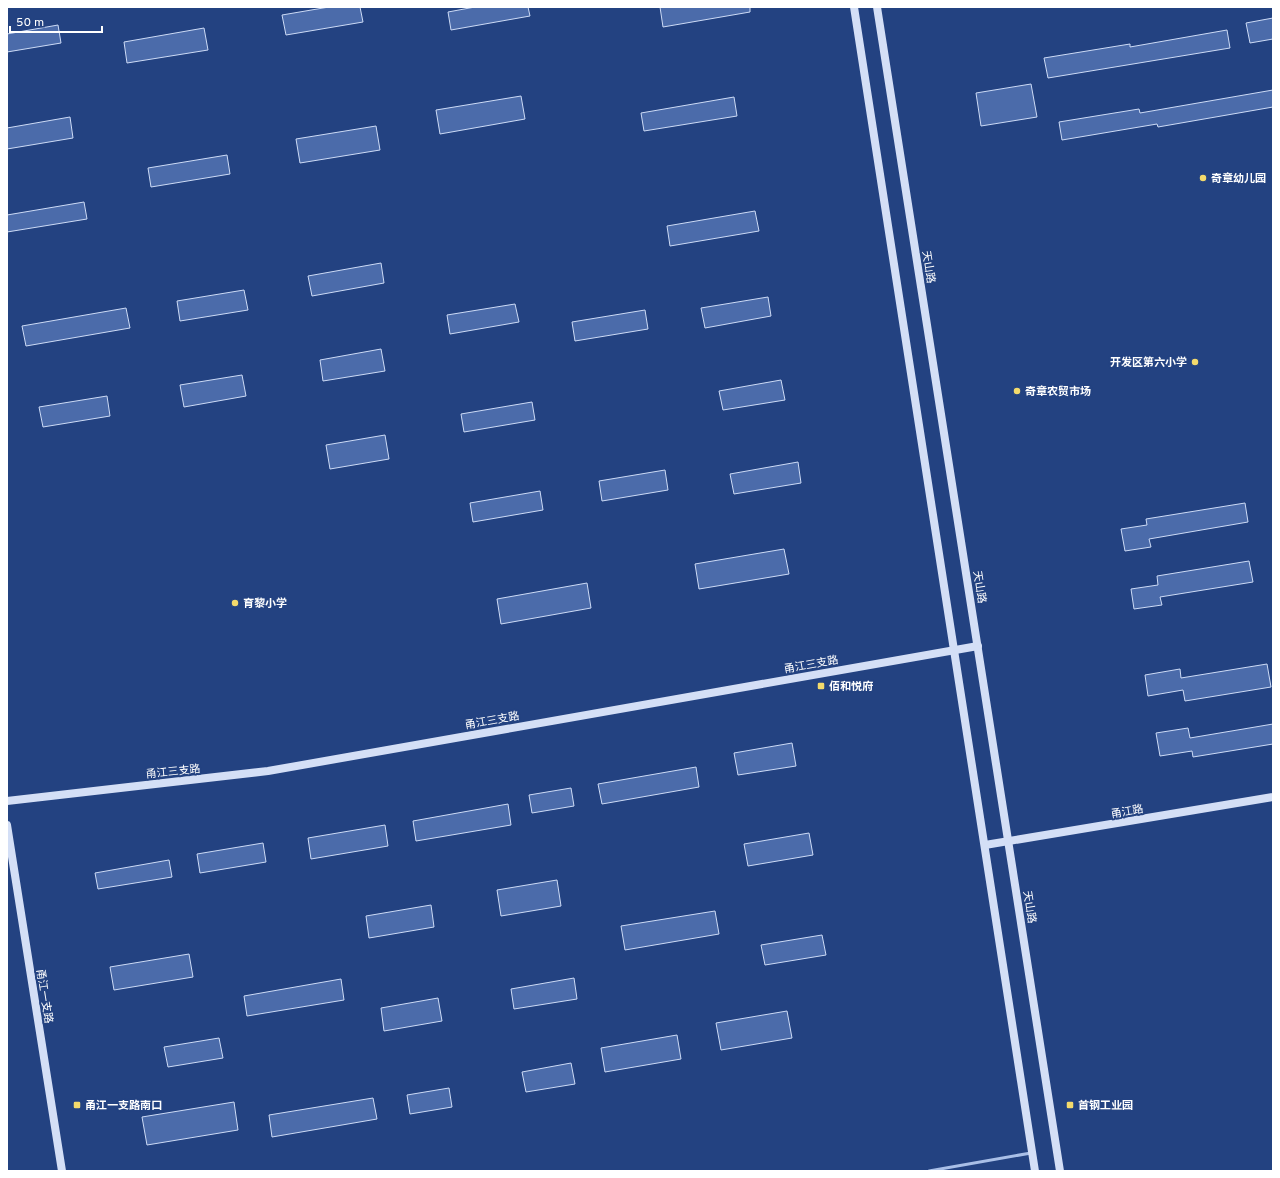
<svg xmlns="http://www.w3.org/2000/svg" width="1280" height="1178" font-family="Overpass,'Noto Sans SC',sans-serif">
<rect width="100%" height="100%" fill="#234281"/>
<g fill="#4b6baa" stroke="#cddbf6">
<path d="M329 7H360L363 22 286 35 282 15Z"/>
<path d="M475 7H528L530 16 451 30 448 12Z"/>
<path d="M660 7H750V12L663 27Z"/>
<path d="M1273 18V39L1250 43 1246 23Z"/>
<path d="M58 25 61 43 7 52V34Z"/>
<path d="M204 28 208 50 127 63 124 42Z"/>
<path d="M1227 30 1230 48 1048 78 1044 58 1130 44V47Z"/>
<path d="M1031 84 1037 117 981 126 976 93Z"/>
<path d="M1273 90V107L1158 127 1157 124 1062 140 1059 122 1139 109 1140 113Z"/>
<path d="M521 96 525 119 440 134 436 110Z"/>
<path d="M734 97 737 116 644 131 641 113Z"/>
<path d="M70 117 73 138 7 149V128Z"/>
<path d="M376 126 380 150 300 163 296 139Z"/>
<path d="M227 155 230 174 151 187 148 168Z"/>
<path d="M84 202 87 219 7 232V215Z"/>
<path d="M755 211 759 231 670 246 667 226Z"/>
<path d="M381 263 384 283 312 296 308 276Z"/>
<path d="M244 290 248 310 180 321 177 301Z"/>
<path d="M768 297 771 316 705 328 701 308Z"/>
<path d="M515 304 519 322 450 334 447 315Z"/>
<path d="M126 308 130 328 26 346 22 326Z"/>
<path d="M645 310 648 329 575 341 572 322Z"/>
<path d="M381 349 385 371 323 381 320 360Z"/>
<path d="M242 375 246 396 184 407 180 385Z"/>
<path d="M781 380 785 400 723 410 719 391Z"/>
<path d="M107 396 110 416 43 427 39 407Z"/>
<path d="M532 402 535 420 464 432 461 414Z"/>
<path d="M385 435 389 459 330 469 326 445Z"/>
<path d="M798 462 801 483 734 494 730 474Z"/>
<path d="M665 470 668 490 602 501 599 481Z"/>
<path d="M540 491 543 510 473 522 470 503Z"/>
<path d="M1245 503 1248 522 1149 539 1151 547 1125 551 1121 529 1147 525 1146 519Z"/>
<path d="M784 549 789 574 699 589 695 564Z"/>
<path d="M1249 561 1253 582 1160 597 1162 605 1134 609 1131 589 1158 585 1157 576Z"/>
<path d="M587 583 591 608 501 624 497 599Z"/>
<path d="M1267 664 1271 687 1185 701 1183 690 1148 696 1145 675 1180 669 1181 678Z"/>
<path d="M1273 724V744L1193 757 1192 751 1160 756 1156 733 1188 728 1190 738Z"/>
<path d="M792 743 796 766 738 775 734 753Z"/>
<path d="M696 767 699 787 602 804 598 784Z"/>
<path d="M571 788 574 806 532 813 529 795Z"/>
<path d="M508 804 511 825 416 841 413 821Z"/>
<path d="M385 825 388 846 311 859 308 838Z"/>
<path d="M809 833 813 855 748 866 744 844Z"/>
<path d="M263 843 266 862 200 873 197 854Z"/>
<path d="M169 860 172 877 98 889 95 873Z"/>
<path d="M557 880 561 906 501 916 497 890Z"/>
<path d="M431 905 434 927 369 938 366 916Z"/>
<path d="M715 911 719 934 625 950 621 926Z"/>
<path d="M822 935 826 955 765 965 761 945Z"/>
<path d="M189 954 193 977 114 990 110 967Z"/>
<path d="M574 978 577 999 514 1009 511 989Z"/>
<path d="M341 979 344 1000 247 1016 244 996Z"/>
<path d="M438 998 442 1021 384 1031 381 1008Z"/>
<path d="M787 1011 792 1038 721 1050 716 1023Z"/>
<path d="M677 1035 681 1059 605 1072 601 1048Z"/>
<path d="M219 1038 223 1058 168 1067 164 1047Z"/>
<path d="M571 1063 575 1084 526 1092 522 1072Z"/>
<path d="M449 1088 452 1107 410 1114 407 1095Z"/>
<path d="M373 1098 377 1119 272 1137 269 1115Z"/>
<path d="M234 1102 238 1130 147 1145 142 1117Z"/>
</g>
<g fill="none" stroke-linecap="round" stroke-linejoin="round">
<path stroke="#a9bfe7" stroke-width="3" d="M929 1171 1031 1153"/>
<g stroke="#d4dff6" stroke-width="8">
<path d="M854 7 1035 1171"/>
<path d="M877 7 1060 1171"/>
<path d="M7 801 268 771 978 646"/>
<path d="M7 825 62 1171"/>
<path d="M985 845 1273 797"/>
</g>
</g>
<g fill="#f3da6c" stroke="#234281" stroke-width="1.5">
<circle cx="1203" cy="178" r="4"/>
<circle cx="1195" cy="362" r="4"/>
<circle cx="1017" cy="391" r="4"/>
<circle cx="235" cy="603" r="4"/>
<rect x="817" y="682" width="8" height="8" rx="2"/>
<rect x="73" y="1101" width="8" height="8" rx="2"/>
<rect x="1066" y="1101" width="8" height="8" rx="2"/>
</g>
<g text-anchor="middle" stroke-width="4" stroke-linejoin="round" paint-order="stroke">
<g font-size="11" font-weight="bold" fill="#fff" stroke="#234281" text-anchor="start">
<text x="1211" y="182">奇章幼儿园</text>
<text x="1187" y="366" text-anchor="end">开发区第六小学</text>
<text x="1025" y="395">奇章农贸市场</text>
<text x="243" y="607">育黎小学</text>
<text x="829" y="690">佰和悦府</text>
<text x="85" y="1109">甬江一支路南口</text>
<text x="1078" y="1109">首钢工业园</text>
</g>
<g font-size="11" fill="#fff" stroke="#234281">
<text transform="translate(929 267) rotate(81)" y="4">天山路</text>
<text transform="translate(980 587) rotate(81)" y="4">天山路</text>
<text transform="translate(811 664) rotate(-10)" y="4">甬江三支路</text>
<text transform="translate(492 720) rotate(-10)" y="4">甬江三支路</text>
<text transform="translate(173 771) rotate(-6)" y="4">甬江三支路</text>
<text transform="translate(1127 811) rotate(-10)" y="4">甬江路</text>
<text transform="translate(1030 907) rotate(81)" y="4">天山路</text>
<text transform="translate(45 996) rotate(81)" y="4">甬江一支路</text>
</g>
</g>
<rect width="1280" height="1178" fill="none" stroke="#ffffff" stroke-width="16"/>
<path d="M10 26v6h92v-6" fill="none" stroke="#ffffff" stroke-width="2"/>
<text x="16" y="26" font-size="12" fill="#ffffff" stroke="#234281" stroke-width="3" paint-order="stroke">50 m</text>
</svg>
